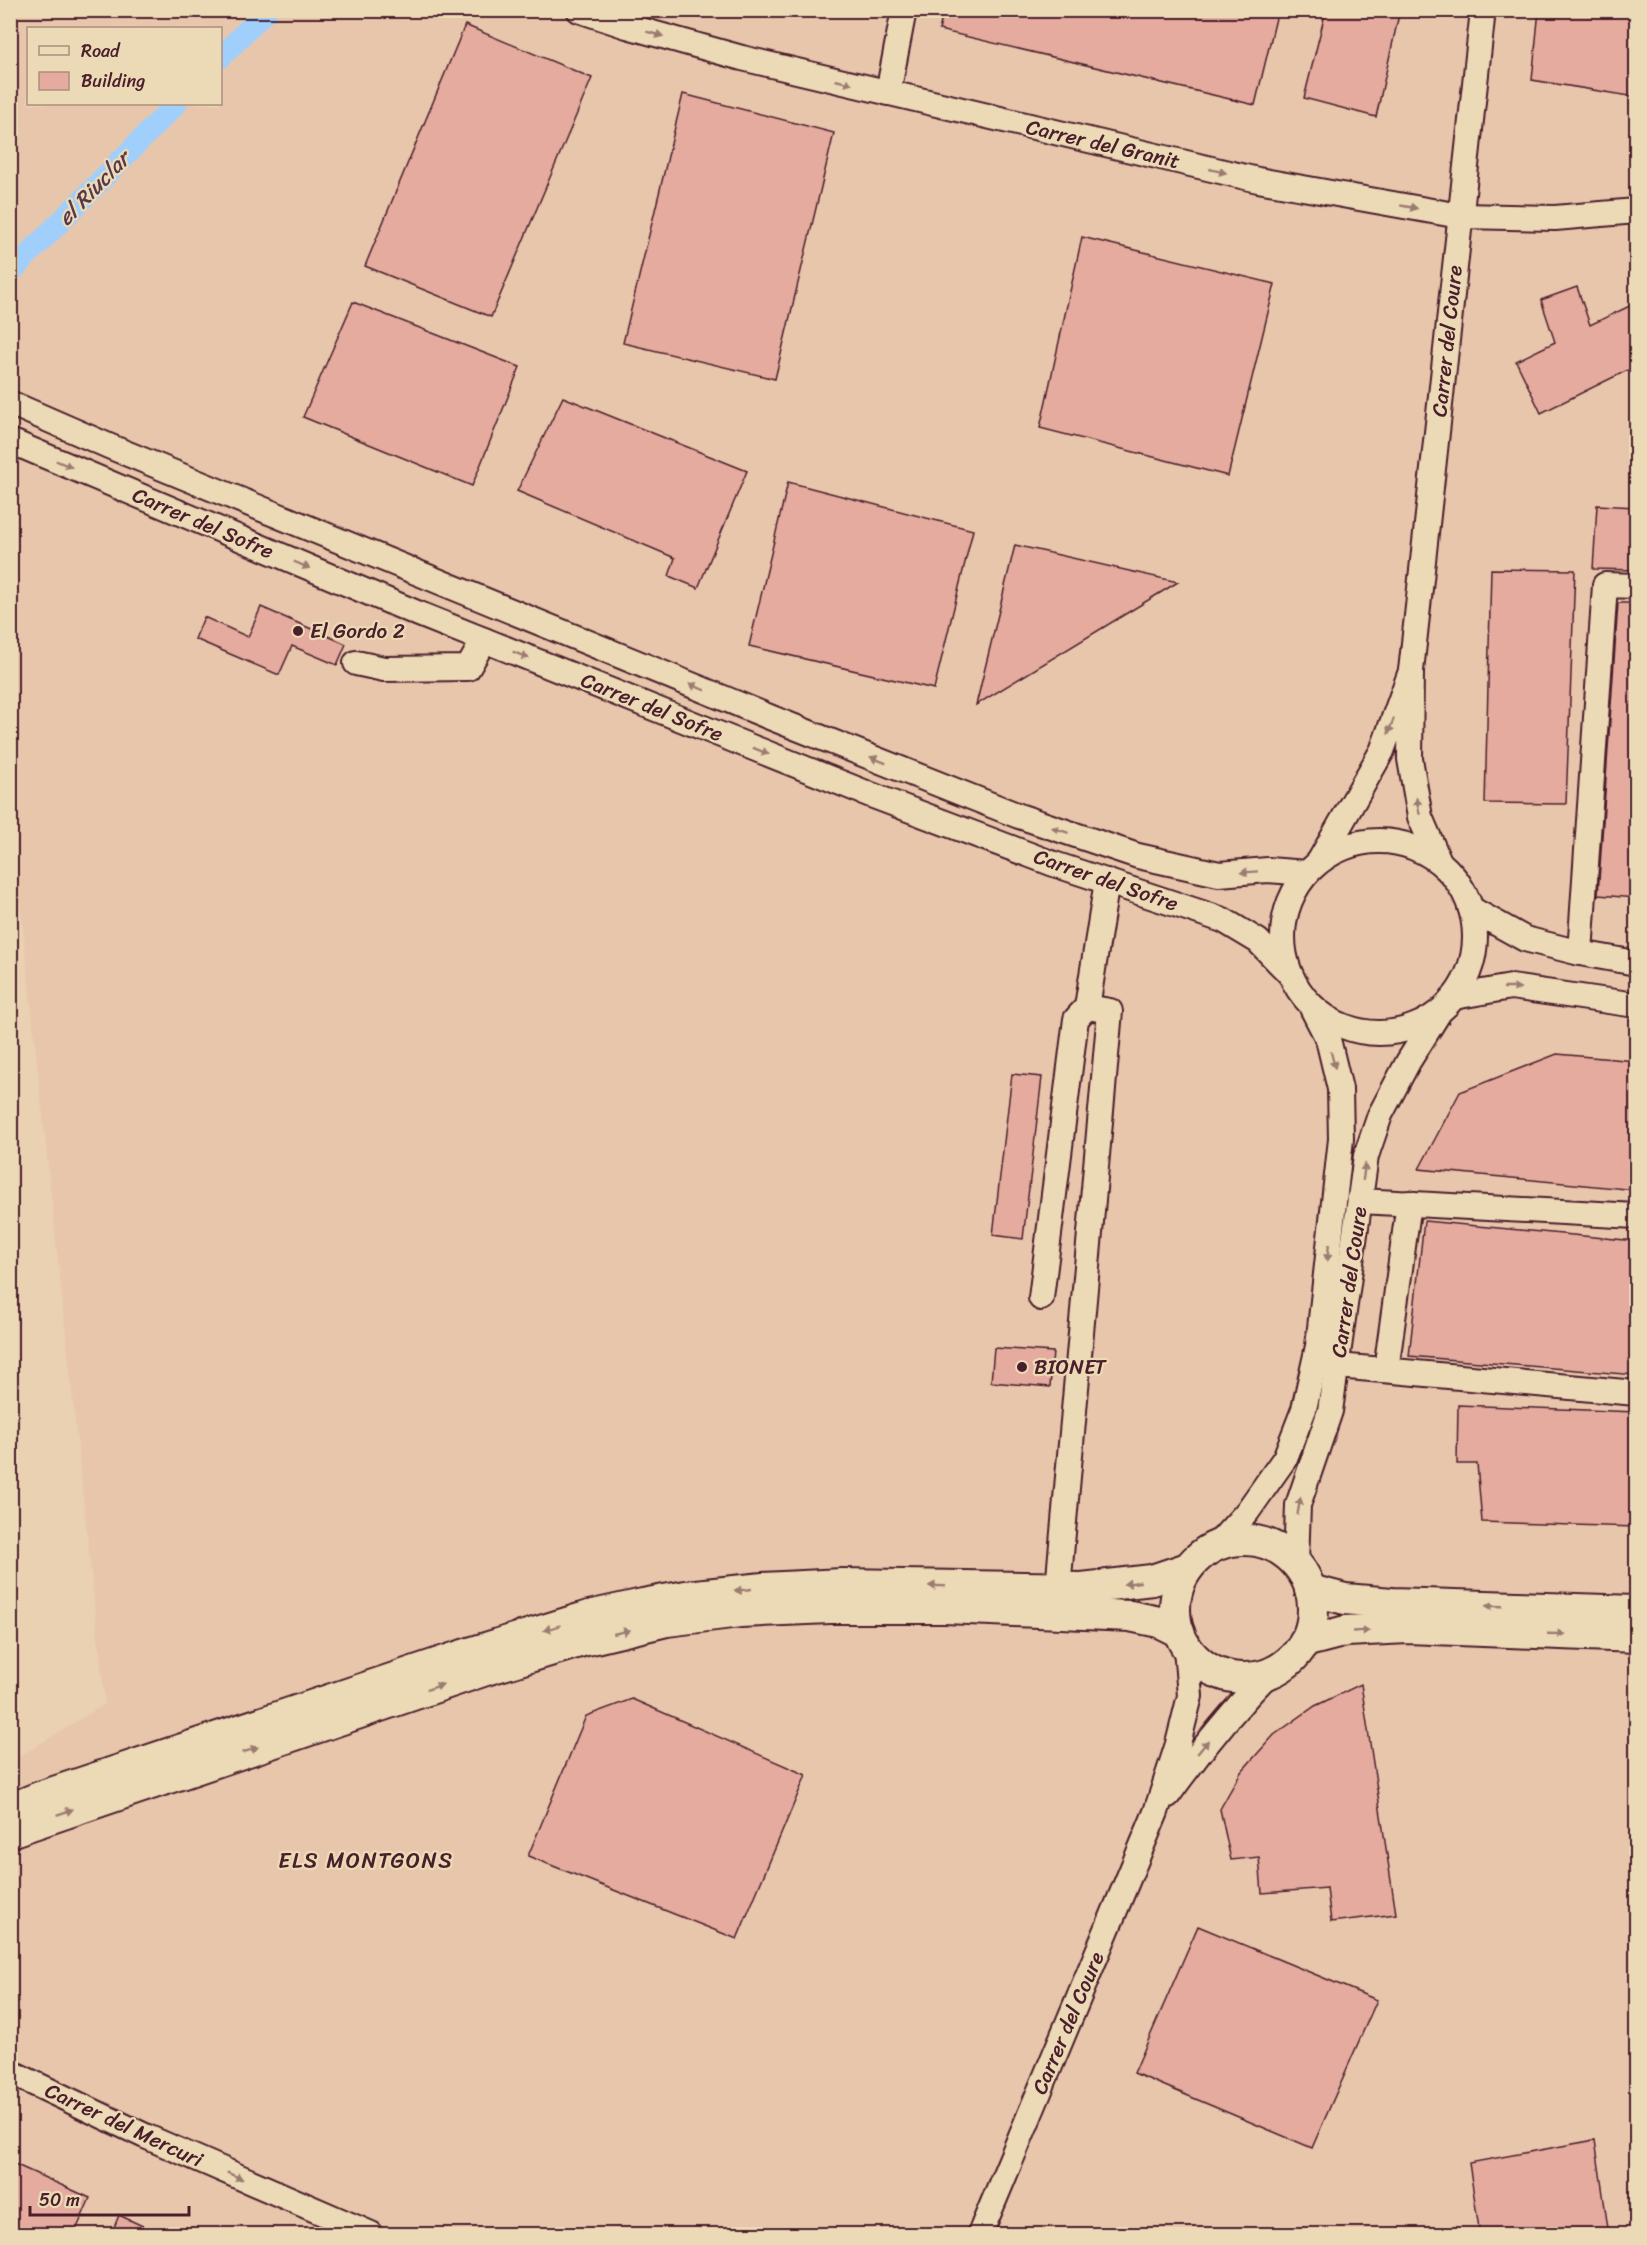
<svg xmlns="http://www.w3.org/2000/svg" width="1647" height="2245" font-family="Sriracha,sans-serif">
<rect width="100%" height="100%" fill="#ead1b2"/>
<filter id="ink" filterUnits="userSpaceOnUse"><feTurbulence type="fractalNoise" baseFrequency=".0167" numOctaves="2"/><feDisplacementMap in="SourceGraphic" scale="12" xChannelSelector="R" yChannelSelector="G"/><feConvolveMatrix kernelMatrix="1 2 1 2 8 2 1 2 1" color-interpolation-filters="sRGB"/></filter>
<g filter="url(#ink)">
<path fill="#e8c6ac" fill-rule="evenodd" d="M11 11H1636V2234H11V1762L105 1704 11 816ZM28 28H220V104H28Z"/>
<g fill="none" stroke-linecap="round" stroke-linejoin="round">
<g stroke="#a1cffc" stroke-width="22">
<path d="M220 58 267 10"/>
<path d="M10 273 176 104"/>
</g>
</g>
<g fill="#e4ab9e" stroke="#4a1f2b" stroke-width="1.5">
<path d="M944 10H1278L1255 105 939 30Z"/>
<path d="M1326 10H1400L1376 117 1304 98Z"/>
<path d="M1539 10H1636V97L1532 80Z"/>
<path d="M465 25 592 78 491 317 365 266Z"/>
<path d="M683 94 834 133 775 379 623 343Z"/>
<path d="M1082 237 1275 284 1228 476 1040 428Z"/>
<path d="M1577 287 1590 325 1636 303V366L1541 413 1516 361 1555 342 1541 300Z"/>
<path d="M353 302 520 367 472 486 303 417Z"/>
<path d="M563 397 747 471 698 588 669 576 675 558 517 491Z"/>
<path d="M788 482 973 530 934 689 749 646Z"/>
<path d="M1597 505 1636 507V570L1593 569Z"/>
<path d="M1015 545 1178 582 976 705Z"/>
<path d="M1491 569 1575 570 1566 804 1485 803Z"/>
<path d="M1618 603H1636V898L1598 895Z"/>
<path d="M261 607 346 644 337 665 292 646 279 675 195 639 204 617 248 637Z"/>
<path d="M1557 1054 1636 1061V1190L1419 1169 1460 1092Z"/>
<path d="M1012 1074 1042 1077 1023 1239 993 1235Z"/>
<path d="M1424 1221 1636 1241 1635 1375 1409 1356Z"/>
<path d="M994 1348 1053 1352 1050 1387 991 1382Z"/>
<path d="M1458 1405 1636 1412V1527L1482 1522 1477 1464H1457Z"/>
<path d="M1361 1684 1396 1914 1331 1922 1327 1888 1262 1893 1259 1857 1231 1860 1220 1809 1241 1772 1274 1735 1315 1706Z"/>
<path d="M632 1699 806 1775 737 1939 528 1856 586 1716Z"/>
<path d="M1198 1926 1377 2000 1312 2148 1134 2073Z"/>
<path d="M1595 2140 1609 2235H1480L1469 2163Z"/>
<path d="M10 2162 90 2198 74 2235H10Z"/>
<path d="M119 2215 162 2235H111Z"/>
</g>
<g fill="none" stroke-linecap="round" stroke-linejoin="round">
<defs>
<g id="minor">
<path d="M579 10 627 26 742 58 1258 180 1460 216 1555 218 1636 211"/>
<path d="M888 93 904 10"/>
<path d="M10 403 111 447 772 718 1019 816 1138 856 1219 874 1268 870 1307 873"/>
<path d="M10 441 419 614 871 795 1051 863 1223 920 1258 941 1289 973"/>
<path d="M356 663 384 669 468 668 484 640"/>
<path d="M1411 671 1483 10"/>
<circle cx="1379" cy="937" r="96"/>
<path d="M1320 860 1382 751 1411 671 1410 759 1420 817 1439 861"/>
<path d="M1471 909 1525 939 1580 953 1636 963"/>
<path d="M1580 953 1605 585 1636 586"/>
<path d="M1454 997 1511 987 1636 1005"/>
<path d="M1360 1201 1636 1216"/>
<path d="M1041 1298 1076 1019 1087 1007 1107 881"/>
<path d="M1338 1366 1636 1393"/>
<path d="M1386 1370 1409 1203"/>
<path d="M1217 1545 1247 1512 1285 1458 1304 1409 1318 1346 1341 1139 1340 1089 1328 1039 1312 1008"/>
<path d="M1296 1564 1298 1505 1330 1411 1366 1156 1380 1115 1408 1062 1438 1014"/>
<path d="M1058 1588 1110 1011 1087 1007"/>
<path d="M1168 1795C1199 1752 1232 1711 1270 1672"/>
<path d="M10 2072 145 2136 371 2234"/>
<path d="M980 2234 1156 1812 1178 1744 1190 1696 1186 1648"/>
</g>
<g id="major">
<circle cx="1244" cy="1609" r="69"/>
<path d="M1310 1590 1345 1599 1392 1603 1636 1611"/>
<path d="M1304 1642 1346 1631 1408 1628 1636 1637"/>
<path d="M10 1809 42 1796 463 1655 589 1616 643 1604 686 1596 763 1588 842 1584 1082 1588 1152 1580 1188 1568"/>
<path d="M10 1832 486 1670 583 1641 667 1621 740 1612 830 1608H945L1130 1616 1159 1622 1179 1632"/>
</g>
</defs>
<use href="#minor" stroke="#4a1f2b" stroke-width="28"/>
<use href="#major" stroke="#4a1f2b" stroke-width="34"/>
<use href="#minor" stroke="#ecdab7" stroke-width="24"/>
<use href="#major" stroke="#ecdab7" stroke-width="30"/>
</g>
<defs><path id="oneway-solid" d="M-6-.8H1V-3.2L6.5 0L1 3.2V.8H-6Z" transform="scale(1.5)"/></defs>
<g fill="#9b7c71">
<use href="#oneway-solid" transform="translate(655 34) rotate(15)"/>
<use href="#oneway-solid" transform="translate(844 82) rotate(13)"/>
<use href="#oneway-solid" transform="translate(1218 171) rotate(13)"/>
<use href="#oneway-solid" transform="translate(1409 207) rotate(10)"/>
<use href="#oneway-solid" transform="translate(64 464) rotate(23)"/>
<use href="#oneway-solid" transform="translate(302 565) rotate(23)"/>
<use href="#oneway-solid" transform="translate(521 655) rotate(22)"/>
<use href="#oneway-solid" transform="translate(697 687) rotate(-157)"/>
<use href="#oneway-solid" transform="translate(1391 726) rotate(110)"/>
<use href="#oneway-solid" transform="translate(761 751) rotate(22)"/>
<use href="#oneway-solid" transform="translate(878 760) rotate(-158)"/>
<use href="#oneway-solid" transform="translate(1418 806) rotate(-101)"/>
<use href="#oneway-solid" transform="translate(1060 830) rotate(-162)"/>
<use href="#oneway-solid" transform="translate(1249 872) rotate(176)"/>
<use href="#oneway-solid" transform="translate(1512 988)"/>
<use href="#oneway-solid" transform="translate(1333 1060) rotate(76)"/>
<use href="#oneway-solid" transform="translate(1364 1172) rotate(-82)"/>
<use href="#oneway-solid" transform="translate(1328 1253) rotate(96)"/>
<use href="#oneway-solid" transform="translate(1299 1506) rotate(-80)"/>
<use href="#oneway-solid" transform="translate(1132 1583) rotate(172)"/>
<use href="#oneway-solid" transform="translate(937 1586) rotate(-179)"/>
<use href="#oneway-solid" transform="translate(743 1590) rotate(174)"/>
<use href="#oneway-solid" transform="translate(1494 1606) rotate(-178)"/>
<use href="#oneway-solid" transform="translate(552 1628) rotate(163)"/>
<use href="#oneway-solid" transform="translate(1361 1631) rotate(-3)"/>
<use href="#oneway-solid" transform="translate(622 1632) rotate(-13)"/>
<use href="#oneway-solid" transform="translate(1556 1634) rotate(2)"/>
<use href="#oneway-solid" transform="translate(435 1687) rotate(-19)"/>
<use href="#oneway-solid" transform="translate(1203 1747) rotate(-51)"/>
<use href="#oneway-solid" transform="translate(250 1750) rotate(-19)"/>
<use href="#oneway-solid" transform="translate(65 1812) rotate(-19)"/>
<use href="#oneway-solid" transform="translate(235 2176) rotate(24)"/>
</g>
</g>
<g fill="#4a1f2b" stroke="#ecdab7" stroke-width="2">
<circle cx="298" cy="631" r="6"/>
<circle cx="1022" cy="1367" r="6"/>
</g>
<g text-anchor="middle" stroke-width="4.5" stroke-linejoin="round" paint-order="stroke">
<g font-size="21" fill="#4a1f2b" stroke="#ecdab7">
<text transform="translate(1103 144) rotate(13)" y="7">Carrer del Granit</text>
<text transform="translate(1447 341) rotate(-84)" y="7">Carrer del Coure</text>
<text transform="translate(203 523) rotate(23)" y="7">Carrer del Sofre</text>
<text transform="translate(652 707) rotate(22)" y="7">Carrer del Sofre</text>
<text transform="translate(1106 880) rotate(19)" y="7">Carrer del Sofre</text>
<text transform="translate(1349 1282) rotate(-82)" y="7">Carrer del Coure</text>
<text transform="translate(1068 2023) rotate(-67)" y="7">Carrer del Coure</text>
<text transform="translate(124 2125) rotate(25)" y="7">Carrer del Mercuri</text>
</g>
<g font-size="21" fill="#4a1f2b" stroke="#ecdab7" text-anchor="start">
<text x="310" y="638">El Gordo 2</text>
<text x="1034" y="1374">BIONET</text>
</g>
<g font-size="22" font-style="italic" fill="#57394a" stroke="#ecdab7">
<text transform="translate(93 188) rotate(-46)" y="8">el Riuclar</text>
</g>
<g font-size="22" letter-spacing="1.5" fill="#4a1f2b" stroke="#ecdab7">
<text x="366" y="1868">ELS MONTGONS</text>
</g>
</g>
<rect width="1647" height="2245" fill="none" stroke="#ecdab7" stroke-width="36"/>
<rect x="18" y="18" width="1611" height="2209" fill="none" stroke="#4a1f2b" stroke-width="2" filter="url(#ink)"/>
<rect x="27" y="27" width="195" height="78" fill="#ecdab7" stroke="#ab8f7f" stroke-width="1.5"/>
<rect x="39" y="46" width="30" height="9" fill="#ecdab7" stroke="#ab8f7f" stroke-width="1.5"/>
<text x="81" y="57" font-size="18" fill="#4a1f2b">Road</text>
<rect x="39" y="72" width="30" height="18" fill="#e4ab9e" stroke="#ab8f7f" stroke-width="1.5"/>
<text x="81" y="87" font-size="18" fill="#4a1f2b">Building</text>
<path d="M30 2206v9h159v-9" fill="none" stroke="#4a1f2b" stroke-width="3"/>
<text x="39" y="2206" font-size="18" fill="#4a1f2b" stroke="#ecdab7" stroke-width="4.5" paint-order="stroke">50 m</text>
</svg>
